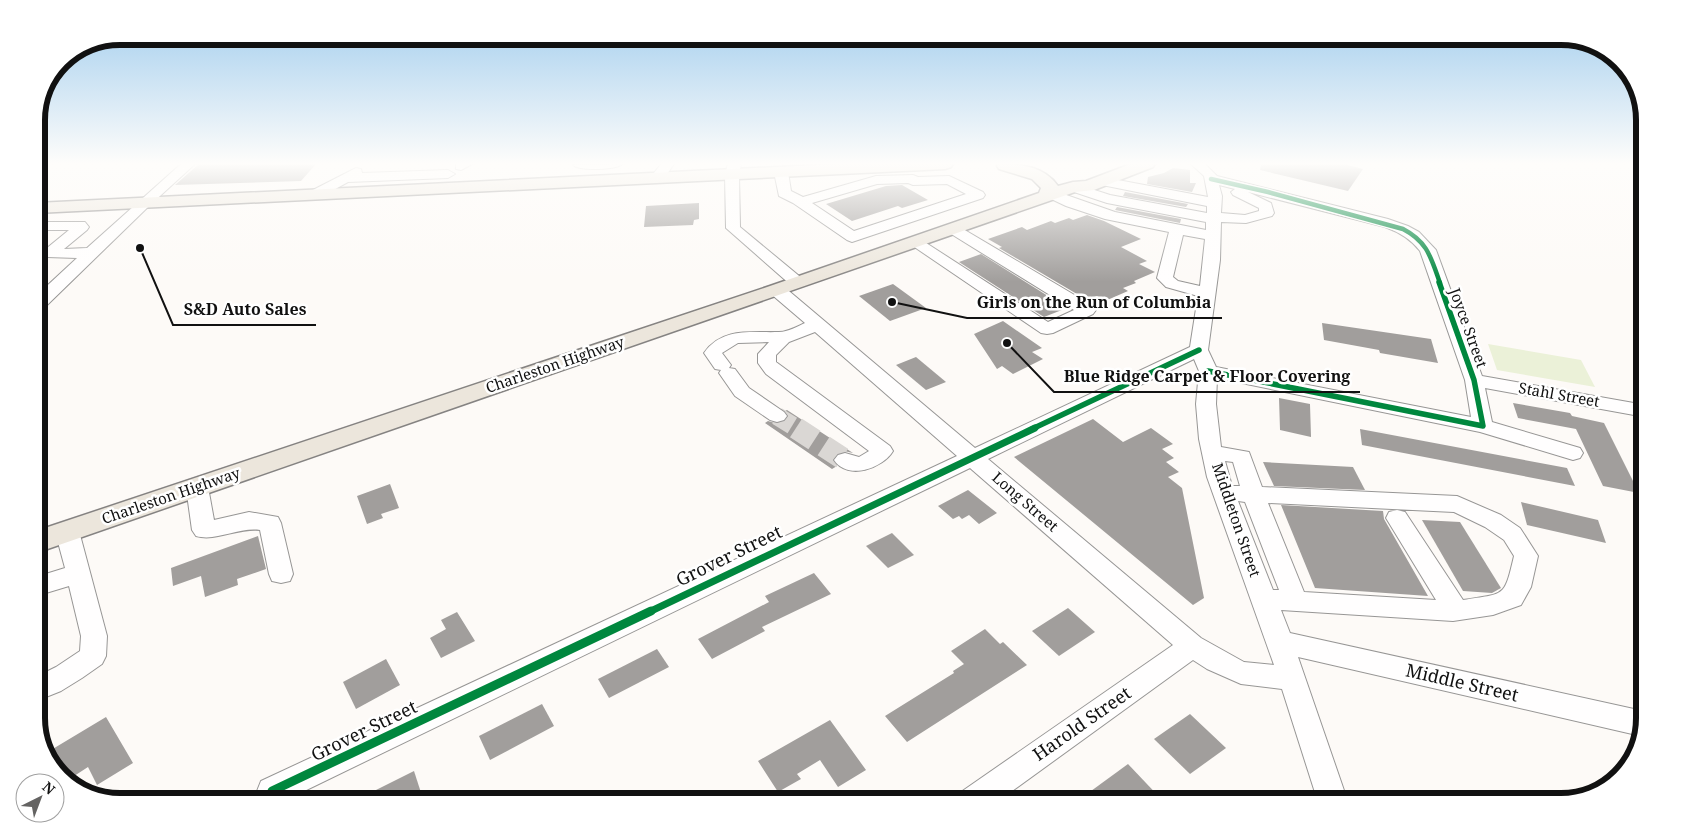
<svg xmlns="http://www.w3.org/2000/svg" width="1681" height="838" font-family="'Noto Serif',serif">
<rect width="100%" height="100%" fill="#fdfaf7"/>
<path fill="#ebf1d8" d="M1488 344 1581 360 1595 387 1497 370Z"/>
<g fill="#a19e9c">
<path d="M199 164H316L301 181 175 185Z"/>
<path d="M1261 164H1344L1363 169 1348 191 1260 170Z"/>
<path d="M1173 168 1190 170V183H1196L1192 192 1147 184 1148 177 1164 173Z"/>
<path d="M902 185 928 200 902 208 898 206 852 221 826 204 886 186Z"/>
<path d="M1125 192 1188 204 1186 207 1123 196Z"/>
<path d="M699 203V219L694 220 693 225 644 227 646 206Z"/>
<path d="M1117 207 1181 219 1180 223 1115 210Z"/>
<path d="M1087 215 1104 221 1141 239 1121 247 1147 261 1139 264 1155 272 1134 281 1136 283 1123 288 1128 291 1105 301 1097 296 1087 300 999 248 1002 247 988 239 1022 227 1027 230 1051 221 1055 223 1069 218 1073 220Z"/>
<path d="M981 254 1067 308 1044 317 959 262Z"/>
<path d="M893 284 926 308 890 321 859 296Z"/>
<path d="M1003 321 1042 348 1032 352 1043 359 1013 374 1002 366 997 369 974 334Z"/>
<path d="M1322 323 1431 339 1438 363 1380 353 1379 350 1324 340Z"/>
<path d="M916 357 946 382 926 390 896 365Z"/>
<path d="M1279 398 1310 404 1311 437 1280 430Z"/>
<path d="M1513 403 1570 413 1572 416 1604 423 1639 493 1603 486 1576 429 1518 418Z"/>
<path d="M787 410 853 453 844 451 837 454 832 460 837 466 832 469 765 423 768 421 778 424 785 422 789 416 785 411Z"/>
<path d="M1093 419 1123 442 1151 428 1173 444 1162 449 1174 458 1166 462 1179 472 1168 477 1182 488 1204 598 1193 605 1014 457Z"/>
<path d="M1360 429 1567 468 1575 486 1362 445Z"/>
<path d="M1263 462 1353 467 1365 490 1274 486Z"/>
<path d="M390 484 399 508 381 514 383 518 367 524 357 496Z"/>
<path d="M968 490 997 513 979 524 969 515 962 519 959 516 953 519 938 506Z"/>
<path d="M1521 502 1598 520 1606 543 1527 525Z"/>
<path d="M1281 505 1383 511 1384 519 1428 596 1315 588Z"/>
<path d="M1422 520 1460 522 1501 588 1492 593 1463 591Z"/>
<path d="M892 533 914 555 888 568 866 546Z"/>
<path d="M258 536 266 569 237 579 238 585 205 597 201 576 173 586 171 568Z"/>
<path d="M814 573 831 594 762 627 765 631 712 659 698 639 769 602 765 596Z"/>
<path d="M1068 608 1095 632 1059 656 1032 631Z"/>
<path d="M457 612 475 641 441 658 430 638 446 629 441 620Z"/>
<path d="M985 629 1000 644 1003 642 1027 665 907 742 885 716 954 673 953 671 964 664 951 651Z"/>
<path d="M657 649 669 667 609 698 598 679Z"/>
<path d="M386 659 400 685 356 709 343 682Z"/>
<path d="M542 704 554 726 490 760 479 736Z"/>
<path d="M1190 714 1226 748 1190 774 1154 739Z"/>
<path d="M106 717 133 763 97 785 88 767 68 780 50 765 46 753Z"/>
<path d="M830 720 866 770 838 787 820 760 797 774 801 779 778 792 758 761Z"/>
<path d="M1128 764 1164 802H1101L1091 791Z"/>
<path d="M414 771 424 802H380L376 790Z"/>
</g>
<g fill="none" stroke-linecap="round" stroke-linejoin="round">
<path stroke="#dad7d4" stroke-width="18" stroke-dasharray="18 9" stroke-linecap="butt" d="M777 416 798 429"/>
<path stroke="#dad7d4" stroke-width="22" stroke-dasharray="22 11" stroke-linecap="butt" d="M796 428 845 460"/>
<defs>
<g id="minor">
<path d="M181 164H195L149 206 42 310 36 311V296L77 258 47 257 44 254 47 248 69 230H36V222H85L89 227 87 230 64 249 87 248Z"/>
<path d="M456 164H472L461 170 456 169Z"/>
<path d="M622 164C616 170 579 171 573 165Z"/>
<path d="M661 164H674L662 181H652L650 178Z"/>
<path d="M728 164H741L739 175 740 227 804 280 806 283 804 286H792L726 228 725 175Z"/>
<path d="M1191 164H1205L1217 176 1388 219 1408 226 1419 232 1436 250 1482 376 1645 405V417L1485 388 1492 422 1580 448 1583 453 1580 458 1573 460 1480 432 1217 378 1216 404 1221 447 1249 452 1262 487 1457 496 1501 515 1520 528 1538 556 1531 587 1521 605 1493 615 1453 621 1281 610 1290 633 1643 711 1645 712 1641 736 1298 657 1348 802H1318L1282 689 1241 684 1207 669 1193 660 997 802H957L961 792 1173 645 970 468 292 797 294 802H262L257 791 261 781 957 456 815 332 789 342 776 355V362L890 446 893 451C883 468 848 481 834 460L838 455 845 453 859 457 869 451 766 374 758 363V354L769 342 738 343 722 353 731 365 729 368 735 369 749 388 784 412 787 416 784 420 777 422 770 420 735 396 719 373 721 370 715 369 704 353C722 327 751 333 779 332 788 332 798 326 805 323L771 294 769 290 771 286H783L975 448 1190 347 1198 296 1166 287 1157 278 1169 232 1105 219 1066 206 1047 197 1045 194 1052 190 1115 212 1206 230V222L1107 203 1068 190 1066 187 1073 183 1110 195 1207 213V206L1102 185 1095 181 1102 177 1208 197 1204 176ZM1219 185 1235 189 1231 192 1233 195 1259 208V211L1245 215 1221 213 1222 196ZM1248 192 1385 227C1399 232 1411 239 1420 251L1465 380 1471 417 1216 367 1208 350 1220 260 1221 222 1246 223 1272 216 1274 213 1271 203ZM1183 235 1205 239 1200 286 1178 281 1173 277ZM1194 359 1199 371 1196 404 1199 439 1207 477 1274 665 1244 662 1201 638 988 459ZM1225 461 1233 462 1240 486H1232ZM1238 501 1245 502 1279 590H1273ZM1268 503 1454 512 1485 527 1504 540 1514 556C1504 599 1505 593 1463 600L1405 512 1397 510 1389 512 1386 518 1436 600 1304 592Z"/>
<path d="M356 168 361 169 362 173 448 170 455 174 448 178 348 182 319 198H309L307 195 309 192Z"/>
<path d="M781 168 788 172 791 191 803 197 876 176 913 175 918 177 949 176 983 192 985 195 983 198 852 242 847 240 793 203 779 196 774 172ZM908 183 913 185 947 184 966 194 854 231 812 203 877 184Z"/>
<path d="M953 225 958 226 1093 306 1096 310 1093 314 1053 333 1047 334 1041 333 907 242 910 239H920L1048 322 1074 310 948 232 946 229 948 226Z"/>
<path d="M197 479 205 482 208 487 214 520 249 512 278 517 281 523 293 574 290 581 281 583 272 581 269 574 260 530C238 527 216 542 196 536L192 530 186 487 189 482Z"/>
<path d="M67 523 75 525 79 531 107 636 106 656 102 664 82 678 61 691 36 701V677L56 667 80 651 81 636 69 586 36 596V577L65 568 55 531 59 525Z"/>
</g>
<g id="major">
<path d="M837 164H953L951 167 945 169 36 213V203Z"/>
<path d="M998 164C1021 164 1044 166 1058 186L1073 182 1086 181 1131 164H1155L1153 167 1094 190 1075 192 36 553V531L770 286 1039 193 1041 188 1032 179 999 169 997 166Z"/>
</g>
</defs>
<use href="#minor" stroke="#979695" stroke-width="2"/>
<use href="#major" stroke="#858382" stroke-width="3"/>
<use href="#minor" fill="#fffefe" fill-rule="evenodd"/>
<use href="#major" fill="#ece6dc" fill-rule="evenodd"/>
<defs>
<path id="cycleway-far3" d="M1211 179 1268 192 1403 229C1428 242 1431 258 1440 283"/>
<g id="cycleway-far2">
<path d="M1208 371 1483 426 1474 380 1439 282"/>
<path d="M1032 429 1199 350"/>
</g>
<path id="cycleway-far1" d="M649 612 1035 428"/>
<path id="cycleway" d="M279 802 272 791 651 611"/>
</defs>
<use href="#cycleway-far3" stroke="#fff" stroke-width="7"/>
<use href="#cycleway-far2" stroke="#fff" stroke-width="9"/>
<use href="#cycleway-far1" stroke="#fff" stroke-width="10"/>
<use href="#cycleway" stroke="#fff" stroke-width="12"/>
<use href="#cycleway-far3" stroke="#00873e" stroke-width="4.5"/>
<use href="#cycleway-far2" stroke="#00873e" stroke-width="5.5"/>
<use href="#cycleway-far1" stroke="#00873e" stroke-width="7"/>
<use href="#cycleway" stroke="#00873e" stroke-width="9"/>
</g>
<linearGradient id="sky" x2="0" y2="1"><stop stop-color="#9ecbed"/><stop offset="0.58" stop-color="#fefdfb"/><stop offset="1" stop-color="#fefdfb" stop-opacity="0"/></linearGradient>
<rect width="1681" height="282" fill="url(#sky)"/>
<g text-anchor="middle" stroke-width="5" stroke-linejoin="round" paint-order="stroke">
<g font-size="15" fill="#111" stroke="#fff">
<text transform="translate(1468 328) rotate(70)" y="5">Joyce Street</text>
<text transform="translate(555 365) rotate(-19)" y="5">Charleston Highway</text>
<text transform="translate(1559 395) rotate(10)" y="5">Stahl Street</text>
<text transform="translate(171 496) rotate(-19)" y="5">Charleston Highway</text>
<text transform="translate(1025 502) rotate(41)" y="5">Long Street</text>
<text transform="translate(1236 520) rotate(71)" y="5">Middleton Street</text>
</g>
<g font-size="18" fill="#111" stroke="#fff">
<text transform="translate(729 556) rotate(-26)" y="6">Grover Street</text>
<text transform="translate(1462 683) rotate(13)" y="6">Middle Street</text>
<text transform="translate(1082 724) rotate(-35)" y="6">Harold Street</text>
<text transform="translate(364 731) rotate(-26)" y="6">Grover Street</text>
</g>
</g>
<path d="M0 0H1681V838H0ZM120 45H1561A75 75 0 0 1 1636 120V718A75 75 0 0 1 1561 793H120A75 75 0 0 1 45 718V120A75 75 0 0 1 120 45Z" fill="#fff" fill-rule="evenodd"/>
<path fill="none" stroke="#111" stroke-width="6" d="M120 45H1561A75 75 0 0 1 1636 120V718A75 75 0 0 1 1561 793H120A75 75 0 0 1 45 718V120A75 75 0 0 1 120 45Z"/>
<path fill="none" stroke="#111" stroke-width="2" d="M892 302L967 318H1222M140 248L173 325H316M1007 343L1054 392H1360"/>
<g fill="#111" stroke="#fff" stroke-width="2">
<circle cx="892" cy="302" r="5"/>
<circle cx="140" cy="248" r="5"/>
<circle cx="1007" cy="343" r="5"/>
</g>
<g font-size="16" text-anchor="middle" font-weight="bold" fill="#111" stroke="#fff" stroke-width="5" stroke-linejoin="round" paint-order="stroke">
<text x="1094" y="308">Girls on the Run of Columbia</text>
<text x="245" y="315">S&amp;D Auto Sales</text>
<text x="1207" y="382">Blue Ridge Carpet &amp; Floor Covering</text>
</g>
<g transform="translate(40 798) rotate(42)"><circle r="24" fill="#ffffff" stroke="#a0a0a0"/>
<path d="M0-4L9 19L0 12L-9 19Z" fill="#646362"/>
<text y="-8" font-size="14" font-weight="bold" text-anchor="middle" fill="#111111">N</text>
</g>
</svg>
